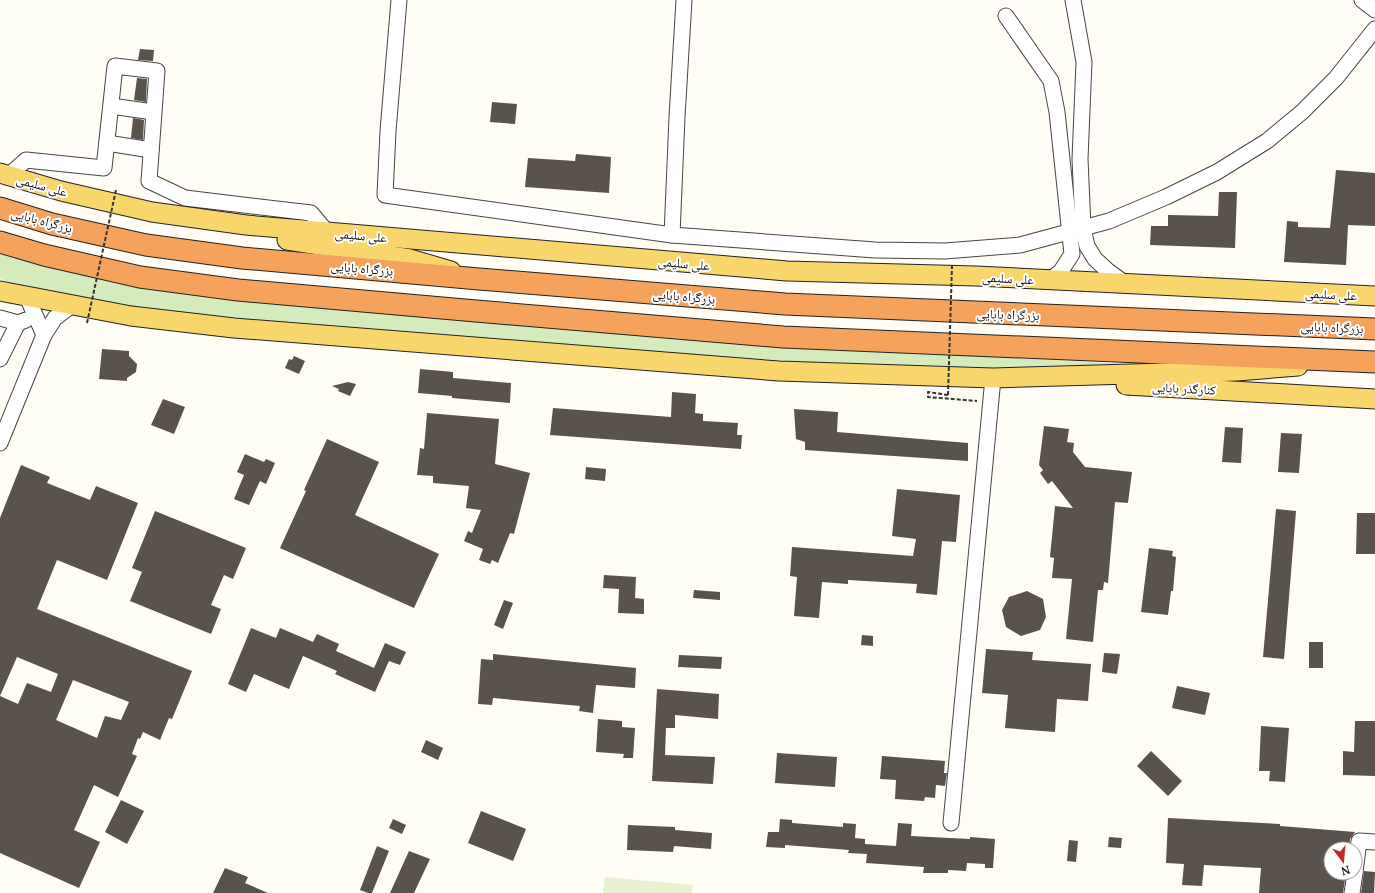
<svg xmlns="http://www.w3.org/2000/svg" width="1375" height="893" font-family="Georgia,'Noto Naskh Arabic',serif">
<rect width="100%" height="100%" fill="#fffdf5"/>
<path fill="#d5ebbd" d="M0 252 35 262 947 354 1161 366 1041 374 747 359 493 338 392 332 192 315 49 296 0 279Z"/>
<path fill="#e6f2cf" d="M605 877 693 885 692 893H603Z"/>
<g fill="#5a524d" fill-rule="evenodd">
<path d="M140 49 154 50 153 61 138 60Z"/>
<path d="M137 78 147 79 146 102 134 100Z"/>
<path d="M492 102 517 104 515 124 490 122Z"/>
<path d="M133 118 144 120 143 140 131 138Z"/>
<path d="M576 154 611 157 609 193 525 187 528 158 575 161Z"/>
<path d="M1336 170 1375 173V226L1348 225 1346 265 1284 262 1287 221 1298 222V227L1330 228Z"/>
<path d="M1219 192H1237L1235 248 1150 245 1151 226H1168V215L1218 216Z"/>
<path d="M102 349 129 351V356L137 364 136 372 127 378V381L99 379Z"/>
<path d="M294 356 305 361 299 374 285 368 289 359 292 360Z"/>
<path d="M420 369 453 372V378L511 383 510 403 452 398V396L418 393Z"/>
<path d="M348 382 356 384 350 396 338 391 339 389 332 386Z"/>
<path d="M672 392 696 394 695 413 703 414V421L738 423 737 435H742L741 449 550 435 553 408 671 417Z"/>
<path d="M163 399 185 407 174 434 151 425Z"/>
<path d="M794 409 838 412 837 432 968 443V461L805 450V442L796 439Z"/>
<path d="M427 413 499 419 495 464 530 473 514 534 510 533 498 563 492 560 490 564 479 560 483 549 464 541 468 531 472 533 481 510 466 508 469 486 433 483V476L417 475 420 448 424 449Z"/>
<path d="M1044 426 1069 429 1067 442 1074 443 1073 452 1085 467 1132 472 1128 503 1115 502 1108 583 1104 582 1103 590H1098L1093 642 1066 639 1072 579 1052 578 1054 558 1050 557 1055 506 1073 508 1052 481 1048 484 1040 473 1043 470 1039 465Z"/>
<path d="M1225 427 1243 428 1241 463 1222 462Z"/>
<path d="M1281 433 1302 434 1299 473 1278 472Z"/>
<path d="M327 439 379 462 355 515 439 554 414 608 280 548 306 491 304 490Z"/>
<path d="M245 454 264 462 266 459 275 463 266 484 260 481 249 505 234 499 244 475 237 472Z"/>
<path d="M21 465 50 477 47 483 90 500 96 486 138 503 107 580 57 560 37 609 192 671 172 719 169 718 160 740 143 732 140 739 138 738 132 754 137 756 118 797 94 785 74 830 100 842 79 888 0 853V518ZM17 657 58 674 51 692 27 683 18 704 0 696ZM73 680 129 702 121 720 105 716 97 738 56 720Z"/>
<path d="M586 467 606 469 605 481 585 479Z"/>
<path d="M897 489 960 495 956 542 942 541 937 595 916 593 917 584 848 580V584L822 582 819 618 794 616 797 577 790 576 792 547 913 556 916 539 892 536Z"/>
<path d="M1276 509 1296 511 1284 659 1263 657Z"/>
<path d="M155 511 246 548 233 579 224 575 211 605 221 609 211 634 130 601 142 572 132 568Z"/>
<path d="M1357 513H1375V554H1356Z"/>
<path d="M1149 548 1173 551 1172 556 1176 557 1173 591H1171L1168 615 1141 612Z"/>
<path d="M604 575 636 577 635 598 644 599V614L618 613 619 589 603 588Z"/>
<path d="M694 590 720 592V600L693 598Z"/>
<path d="M1027 591 1043 599 1046 617 1040 630 1021 636 1006 627 1002 610 1009 597Z"/>
<path d="M504 600 513 603 503 629 494 625Z"/>
<path d="M251 628 276 638 280 628 313 642 317 634 339 644 336 651 374 668 385 643 406 652 400 665 389 661 375 692 335 674 337 671 303 656 289 689 254 674 246 692 228 684Z"/>
<path d="M862 635 873 636V646L861 645Z"/>
<rect x="1309" y="642" width="14" height="26"/>
<path d="M986 649 1033 652 1032 660 1091 664 1088 701 1057 699 1055 732 1005 728 1008 695 982 693Z"/>
<path d="M1104 653 1120 654 1117 674 1102 672Z"/>
<path d="M493 654 636 668 635 688 596 685 593 713 579 711 580 706 493 698 492 705 478 704 481 659 493 660Z"/>
<path d="M679 655 722 657 721 669 678 667Z"/>
<path d="M1177 686 1210 693 1205 715 1172 708Z"/>
<path d="M657 689 719 694 718 719 675 715V728H666L665 755 715 757 713 784 652 781Z"/>
<path d="M598 719 622 721V727L635 728 633 758H623L624 754 596 752Z"/>
<path d="M1355 721H1375V776L1343 775V751L1354 752Z"/>
<path d="M1261 726 1289 728 1285 782 1269 781 1270 771H1259Z"/>
<path d="M426 740 443 748 438 760 421 752Z"/>
<path d="M1151 751 1182 781 1168 796 1137 766Z"/>
<path d="M777 753 837 757 835 787 775 783Z"/>
<path d="M882 756 945 761 944 773H947L945 786 936 785 935 798 925 797 924 801 895 799 896 780 880 779Z"/>
<path d="M121 800 144 811 127 844 105 832Z"/>
<path d="M481 811 526 829 513 861 468 843Z"/>
<path d="M1168 818 1280 824V826L1355 832 1350 839 1349 849H1331V873H1346L1343 893H1259L1261 868 1204 865 1202 886 1182 885 1184 864 1166 863Z"/>
<path d="M393 819 406 825 402 834 389 828Z"/>
<path d="M780 819 792 820V823L843 827V823L856 824 855 838 865 839V844L896 846 898 823 912 824 911 836 970 839V837L995 839 993 868H985V864L967 863 966 871 948 870V873H923L924 867 866 863 867 854 848 853 849 850 785 845V848L766 847 768 832H779Z"/>
<path d="M628 825 675 827V830L712 833 711 849 674 846 673 852 627 850Z"/>
<path d="M1109 837 1122 838 1121 848 1108 847Z"/>
<path d="M1069 840 1078 841 1076 862 1067 861Z"/>
<path d="M377 846 389 851 372 893H368L360 890Z"/>
<path d="M409 851 430 859 414 893H390Z"/>
<path d="M225 868 248 877 245 883 268 893H213Z"/>
<path d="M1364 871 1375 872 1374 893H1361Z"/>
</g>
<g fill="none" stroke-linecap="round" stroke-linejoin="round">
<defs>
<g id="minor">
<path d="M399 0 388 131 385 195 672 235"/>
<path d="M684 0 677 117 672 235 875 250 945 251 1020 245 1109 221 1166 197 1217 172 1267 141 1302 112 1336 78 1375 29"/>
<path d="M1073 0 1084 62 1080 159 1083 228 1087 246 1095 259 1108 271 1126 284"/>
<path d="M1362 0 1375 10"/>
<path d="M1006 16 1051 81 1057 112 1072 254 1061 271 1050 280"/>
<path d="M111 106 153 112"/>
<path d="M107 143 151 150"/>
<path d="M8 176 26 160 104 168 115 66 157 71 149 181 185 198 311 213 327 232"/>
<path d="M27 297 44 335"/>
<path d="M0 318 18 323 26 320"/>
<path d="M0 359 18 323"/>
<path d="M0 443 44 335 55 318 72 305"/>
<path d="M951 823 993 378"/>
<path d="M1355 872 1359 841 1375 842"/>
<path d="M1352 893 1355 873"/>
</g>
<g id="major">
<path d="M0 173 61 191 152 212 246 225 787 271 976 276 1375 296"/>
<path d="M287 240 410 259 451 271"/>
<path d="M0 291 131 316 234 328 779 371 993 378 1237 371 1298 366"/>
<path d="M1126 385 1375 399"/>
</g>
<g id="highway">
<path d="M0 208 52 224 146 245 242 258 479 279 785 304 1375 329"/>
<path d="M0 242 44 255 140 277 238 290 476 311 783 337 1375 362"/>
</g>
</defs>
<use href="#minor" stroke="#444" stroke-width="17"/>
<use href="#major" stroke="#222" stroke-width="21"/>
<use href="#highway" stroke="#222" stroke-width="23"/>
<path stroke="#333" stroke-width="2" stroke-dasharray="4 2" stroke-linecap="butt" d="M948 395 928 392V397L977 401"/>
<use href="#minor" stroke="#fff" stroke-width="15"/>
<use href="#major" stroke="#f9d66b" stroke-width="19"/>
<use href="#highway" stroke="#f5a25d" stroke-width="21"/>
<g stroke="#333" stroke-width="2" stroke-dasharray="4 2" stroke-linecap="butt">
<path d="M87 323 116 190"/>
<path d="M948 395 952 265"/>
</g>
</g>
<g text-anchor="middle" stroke-width="4" stroke-linejoin="round" paint-order="stroke">
<g font-size="13" fill="#111" stroke="#fff">
<text transform="translate(42 185) rotate(15)" y="5">علی سلیمی</text>
<text transform="translate(42 220) rotate(15)" y="5">بزرگراه بابایی</text>
<text transform="translate(361 235) rotate(5)" y="5">علی سلیمی</text>
<text transform="translate(684 263) rotate(5)" y="5">علی سلیمی</text>
<text transform="translate(362 268) rotate(5)" y="5">بزرگراه بابایی</text>
<text transform="translate(1008 278) rotate(3)" y="5">علی سلیمی</text>
<text transform="translate(1331 294) rotate(3)" y="5">علی سلیمی</text>
<text transform="translate(684 296) rotate(5)" y="5">بزرگراه بابایی</text>
<text transform="translate(1008 314) rotate(2)" y="5">بزرگراه بابایی</text>
<text transform="translate(1332 327) rotate(2)" y="5">بزرگراه بابایی</text>
<text transform="translate(1184 388) rotate(3)" y="5">کنارگذر بابایی</text>
</g>
</g>
<g transform="translate(1343 861) rotate(164)"><circle r="19" fill="#ffffff" stroke="#a0a0a0"/>
<path d="M0-3L7 15L0 10L-7 15Z" fill="#c4262e"/>
<text y="-6" font-size="11" font-weight="bold" text-anchor="middle" fill="#111111">N</text>
</g>
</svg>
